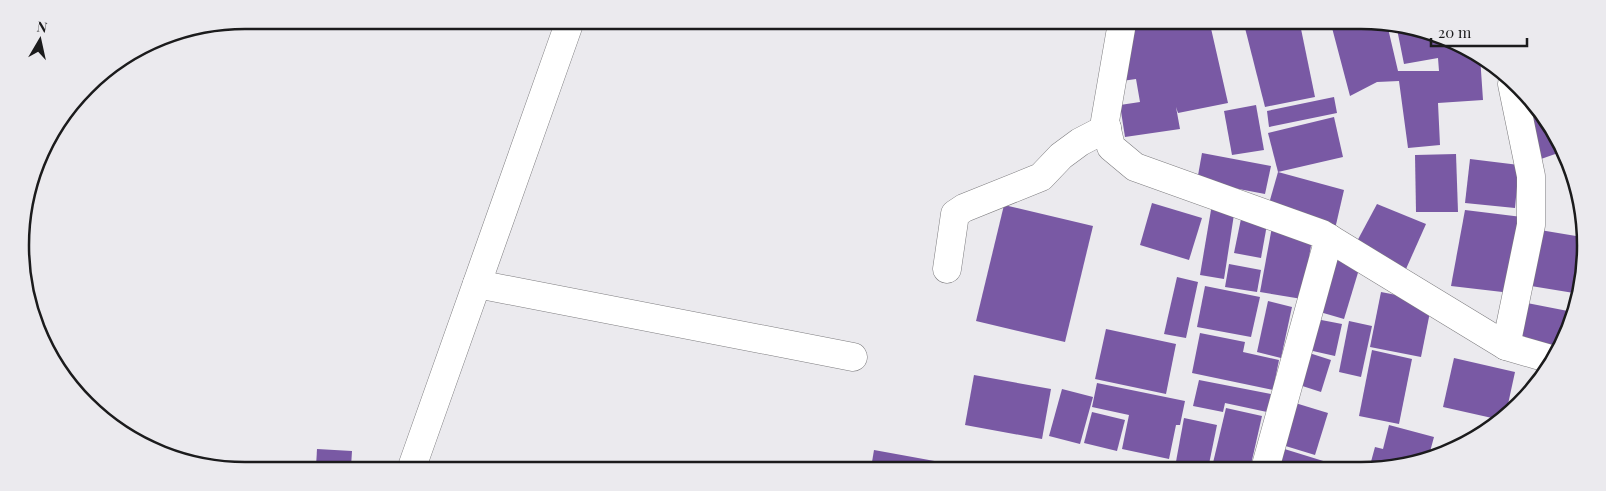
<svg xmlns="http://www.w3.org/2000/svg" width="1606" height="491" font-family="'Playfair Display',serif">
<rect width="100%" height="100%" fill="#ebeaee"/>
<g fill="#7959a4">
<path d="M1115 23 1210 24 1228 103 1178 113 1176 107 1180 129 1125 137 1120 105 1140 102 1136 79 1122 81Z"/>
<path d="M1244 24H1300L1315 97 1265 107Z"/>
<path d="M1331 24H1387L1398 71H1439L1438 58 1404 64 1396 24H1405L1480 56 1483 100 1438 103 1440 145 1408 148 1399 81 1377 82 1350 96Z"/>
<path d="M1334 97 1337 113 1269 127 1267 111Z"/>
<path d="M1256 105 1264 150 1232 155 1224 111Z"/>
<path d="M1538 111 1548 120 1561 152 1541 159 1526 115Z"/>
<path d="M1334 117 1343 157 1278 172 1268 133Z"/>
<path d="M1202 153 1271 166 1265 194 1197 181Z"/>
<path d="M1456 154 1458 212H1416L1415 155Z"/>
<path d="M1470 159 1519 165 1515 208 1465 203Z"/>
<path d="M1278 172 1344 190 1335 229 1268 207Z"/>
<path d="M1152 203 1202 218 1189 260 1140 245Z"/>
<path d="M1212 204 1235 208 1224 279 1200 275Z"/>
<path d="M1377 204 1426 224 1406 269 1355 245Z"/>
<path d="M1004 205 1093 226 1065 342 976 321Z"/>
<path d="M1465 210 1522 217 1511 293 1451 286Z"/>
<path d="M1242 214 1268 219 1261 258 1234 253Z"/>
<path d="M1272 227 1313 234 1302 299 1260 292Z"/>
<path d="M1540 230 1582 237 1580 294 1531 286Z"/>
<path d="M1329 257 1360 266 1344 319 1313 310Z"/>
<path d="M1229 264 1261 270 1257 292 1225 287Z"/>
<path d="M1177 277 1198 282 1186 338 1164 334Z"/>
<path d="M1205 286 1260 297 1251 337 1197 327Z"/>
<path d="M1381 292 1432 302 1421 357 1370 347Z"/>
<path d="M1268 301 1292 307 1281 358 1257 352Z"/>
<path d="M1527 303 1573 312 1558 352 1520 345Z"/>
<path d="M1311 318 1342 324 1335 356 1304 349Z"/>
<path d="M1349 321 1372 326 1361 377 1339 372Z"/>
<path d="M1106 329 1176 344 1166 394 1095 379Z"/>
<path d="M1200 333 1245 342 1243 352 1279 360 1273 390 1192 373Z"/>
<path d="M1372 350 1412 359 1399 424 1359 416Z"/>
<path d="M1303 351 1331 360 1321 392 1293 383Z"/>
<path d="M1454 358 1515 372 1505 418 1501 420 1443 407Z"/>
<path d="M974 375 1051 389 1042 439 965 425Z"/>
<path d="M1199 380 1271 394 1267 412 1225 403 1223 412 1193 406Z"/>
<path d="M1097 383 1185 401 1180 425H1176L1169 459 1122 449 1129 415 1092 407Z"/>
<path d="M1062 389 1093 397 1080 444 1049 436Z"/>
<path d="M1292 402 1328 413 1315 455 1279 444Z"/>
<path d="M1226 408 1262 416 1250 469 1212 467Z"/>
<path d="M1092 412 1125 420 1117 451 1084 443Z"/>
<path d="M1184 418 1217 425 1208 469 1175 467Z"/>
<path d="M1389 425 1434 437 1428 459 1390 469H1369L1375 447 1383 449Z"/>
<path d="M1278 447 1333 464 1331 469H1271Z"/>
<path d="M317 449 352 451 351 467H316Z"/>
<path d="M874 450 940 462 939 468H871Z"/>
</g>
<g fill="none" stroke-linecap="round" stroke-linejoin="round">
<defs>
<g id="street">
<path d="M1122 23 1105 121 1111 147 1135 167 1322 234 1506 346"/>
<path d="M1512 84 1531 176V225L1506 346 1554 360"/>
<path d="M947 269 955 214 964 208 1041 177 1061 156 1080 142 1107 128"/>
<path d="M477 284 853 357"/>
<path d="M412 467 570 21"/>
<path d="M1265 469 1329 238"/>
</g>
</defs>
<use href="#street" stroke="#7d7c7f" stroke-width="29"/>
<use href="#street" stroke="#fff" stroke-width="28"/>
</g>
<path d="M0 0H1606V491H0ZM245 29H1361A216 216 0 0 1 1577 245V246A216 216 0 0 1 1361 462H245A216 216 0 0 1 29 246V245A216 216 0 0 1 245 29Z" fill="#ebeaee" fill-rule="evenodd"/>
<path fill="none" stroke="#1b1b1c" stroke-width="2.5" d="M245 29H1361A216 216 0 0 1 1577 245V246A216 216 0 0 1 1361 462H245A216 216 0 0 1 29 246V245A216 216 0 0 1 245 29Z"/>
<g transform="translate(40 40) rotate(9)" stroke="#ebeaee" stroke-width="4" paint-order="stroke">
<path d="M0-4L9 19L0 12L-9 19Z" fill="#1b1b1c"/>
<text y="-8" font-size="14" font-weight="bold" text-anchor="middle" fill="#1b1b1c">N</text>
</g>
<path d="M1431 38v8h96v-8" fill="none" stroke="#1b1b1c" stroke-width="2.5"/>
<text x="1438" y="38" font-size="15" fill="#1b1b1c" stroke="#ebeaee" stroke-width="4" paint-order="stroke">20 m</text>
</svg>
